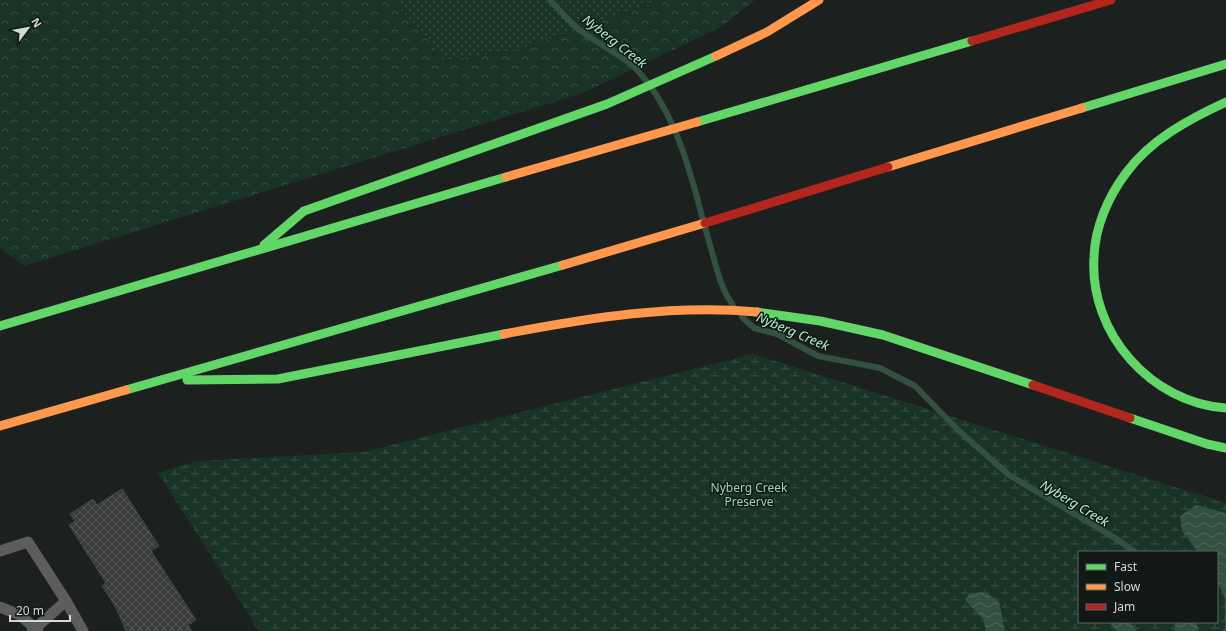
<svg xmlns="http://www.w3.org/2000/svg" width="1226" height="631" font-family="'Noto Sans',sans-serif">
<defs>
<pattern id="grass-dots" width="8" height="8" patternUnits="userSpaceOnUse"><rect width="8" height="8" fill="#193327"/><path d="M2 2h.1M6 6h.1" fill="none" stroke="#3a5046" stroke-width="1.8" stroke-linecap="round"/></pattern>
<pattern id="forest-crowns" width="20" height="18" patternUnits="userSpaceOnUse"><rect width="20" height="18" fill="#193327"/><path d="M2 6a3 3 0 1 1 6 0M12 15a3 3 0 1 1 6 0" fill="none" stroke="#3a5046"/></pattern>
<pattern id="wetland-marsh" width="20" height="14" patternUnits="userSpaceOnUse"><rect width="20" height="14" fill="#193327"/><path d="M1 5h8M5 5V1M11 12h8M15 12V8" fill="none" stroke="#3a5046"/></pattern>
<pattern id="water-waves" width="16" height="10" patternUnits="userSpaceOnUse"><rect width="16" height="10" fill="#325141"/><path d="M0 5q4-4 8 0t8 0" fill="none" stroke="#4f695c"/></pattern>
<pattern id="building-cross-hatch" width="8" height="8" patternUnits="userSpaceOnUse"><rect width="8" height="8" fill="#393c3a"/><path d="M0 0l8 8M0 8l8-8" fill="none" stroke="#555856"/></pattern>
</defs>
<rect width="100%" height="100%" fill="#1c201e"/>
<path fill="url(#grass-dots)" d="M393 0H660L516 50 446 60Z"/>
<path fill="url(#forest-crowns)" d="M0 0H393L446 60 516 50 660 0H755L721 27 583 93 24 266 0 248Z"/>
<path fill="url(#wetland-marsh)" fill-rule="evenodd" d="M753 354 1226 503V631H259L158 473 197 461 363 452ZM1079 552H1217V622H1079Z"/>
<g fill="url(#water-waves)">
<path d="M1196 505 1226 513V631H1223L1225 626V598L1217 581V552H1198L1182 531 1180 516Z"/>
<path d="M985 592 999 602 1005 631H986L983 619 965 600 970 593Z"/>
<path d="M1109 622H1130L1137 631H1117Z"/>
<path d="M1176 622H1196L1199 631H1174Z"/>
</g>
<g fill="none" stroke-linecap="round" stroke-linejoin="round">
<g stroke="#325141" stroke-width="6">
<path d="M550 0C561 11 571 25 584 33 606 49 631 59 647 82"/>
<path d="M653 90C684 135 695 193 710 245 716 265 720 288 733 305"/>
<path d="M742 317 754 328 777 334 818 356 880 368 915 386 959 431 1009 475 1115 538 1135 552"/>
</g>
</g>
<path fill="url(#building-cross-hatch)" stroke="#434644" d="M122 489 159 546 151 551 196 620 188 625 192 631H126L115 606 102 586 106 583 69 525 75 521 70 514 93 499 97 505Z"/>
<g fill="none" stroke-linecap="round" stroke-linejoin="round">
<g stroke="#5d5d5e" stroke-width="11">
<path d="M0 551 28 542 66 601 83 631"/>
<path d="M0 607 20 615 38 631"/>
<path d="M32 631 66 601"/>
</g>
<g stroke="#63d668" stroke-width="9">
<path d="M1226 102C1189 119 1150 140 1126 173 1108 197 1095 227 1094 257 1089 333 1151 403 1226 408"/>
<path d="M1082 108 1226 64"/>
<path d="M697 122 972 41"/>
<path d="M264 245 304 211 607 104 716 56"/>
<path d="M757 312 820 321 883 335 1033 385"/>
<path d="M0 326 506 177"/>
<path d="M187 380 278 379 504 334"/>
<path d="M126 390 563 265"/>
<path d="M1130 418 1207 444 1226 448"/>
</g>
<g stroke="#ff974d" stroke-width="9">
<path d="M716 56 767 32 819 0"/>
<path d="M888 167 1082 108"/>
<path d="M506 177 697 122"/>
<path d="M563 265 705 223"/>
<path d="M504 334C588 318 672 304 757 312"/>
<path d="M0 426 126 390"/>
</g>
<g stroke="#b3261e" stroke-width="9">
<path d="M972 41 1111 0"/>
<path d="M705 223 888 167"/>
<path d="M1033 385 1130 418"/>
</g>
</g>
<g text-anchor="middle" stroke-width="3" stroke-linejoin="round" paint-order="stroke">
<g font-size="12" fill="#97d7b6" stroke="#111815">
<text x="749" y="492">Nyberg Creek<tspan x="749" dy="14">Preserve</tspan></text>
</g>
<g font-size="13" font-style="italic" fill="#aff0ce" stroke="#111815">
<text transform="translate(615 41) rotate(38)" y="5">Nyberg Creek</text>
<text transform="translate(793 331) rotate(23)" y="5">Nyberg Creek</text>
<text transform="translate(1075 503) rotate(31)" y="5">Nyberg Creek</text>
</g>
</g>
<rect x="1078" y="551" width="140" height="72" fill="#111815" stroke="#5f6663"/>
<rect x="1086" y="564" width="20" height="6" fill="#63d668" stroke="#5f6663"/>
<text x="1114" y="571" font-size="12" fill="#d5dad7">Fast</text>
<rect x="1086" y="584" width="20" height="6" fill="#ff974d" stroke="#5f6663"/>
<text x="1114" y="591" font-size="12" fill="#d5dad7">Slow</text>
<rect x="1086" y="604" width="20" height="6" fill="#b3261e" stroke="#5f6663"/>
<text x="1114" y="611" font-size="12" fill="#d5dad7">Jam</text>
<g transform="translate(28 28) rotate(58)" stroke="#111815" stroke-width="3" paint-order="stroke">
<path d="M0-3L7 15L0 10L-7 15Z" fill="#d5dad7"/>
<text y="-6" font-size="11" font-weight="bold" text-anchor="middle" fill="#d5dad7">N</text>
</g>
<path d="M10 615v6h60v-6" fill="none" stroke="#d5dad7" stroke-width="2"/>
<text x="16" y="615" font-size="12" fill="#d5dad7" stroke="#111815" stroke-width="3" paint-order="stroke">20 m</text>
</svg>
